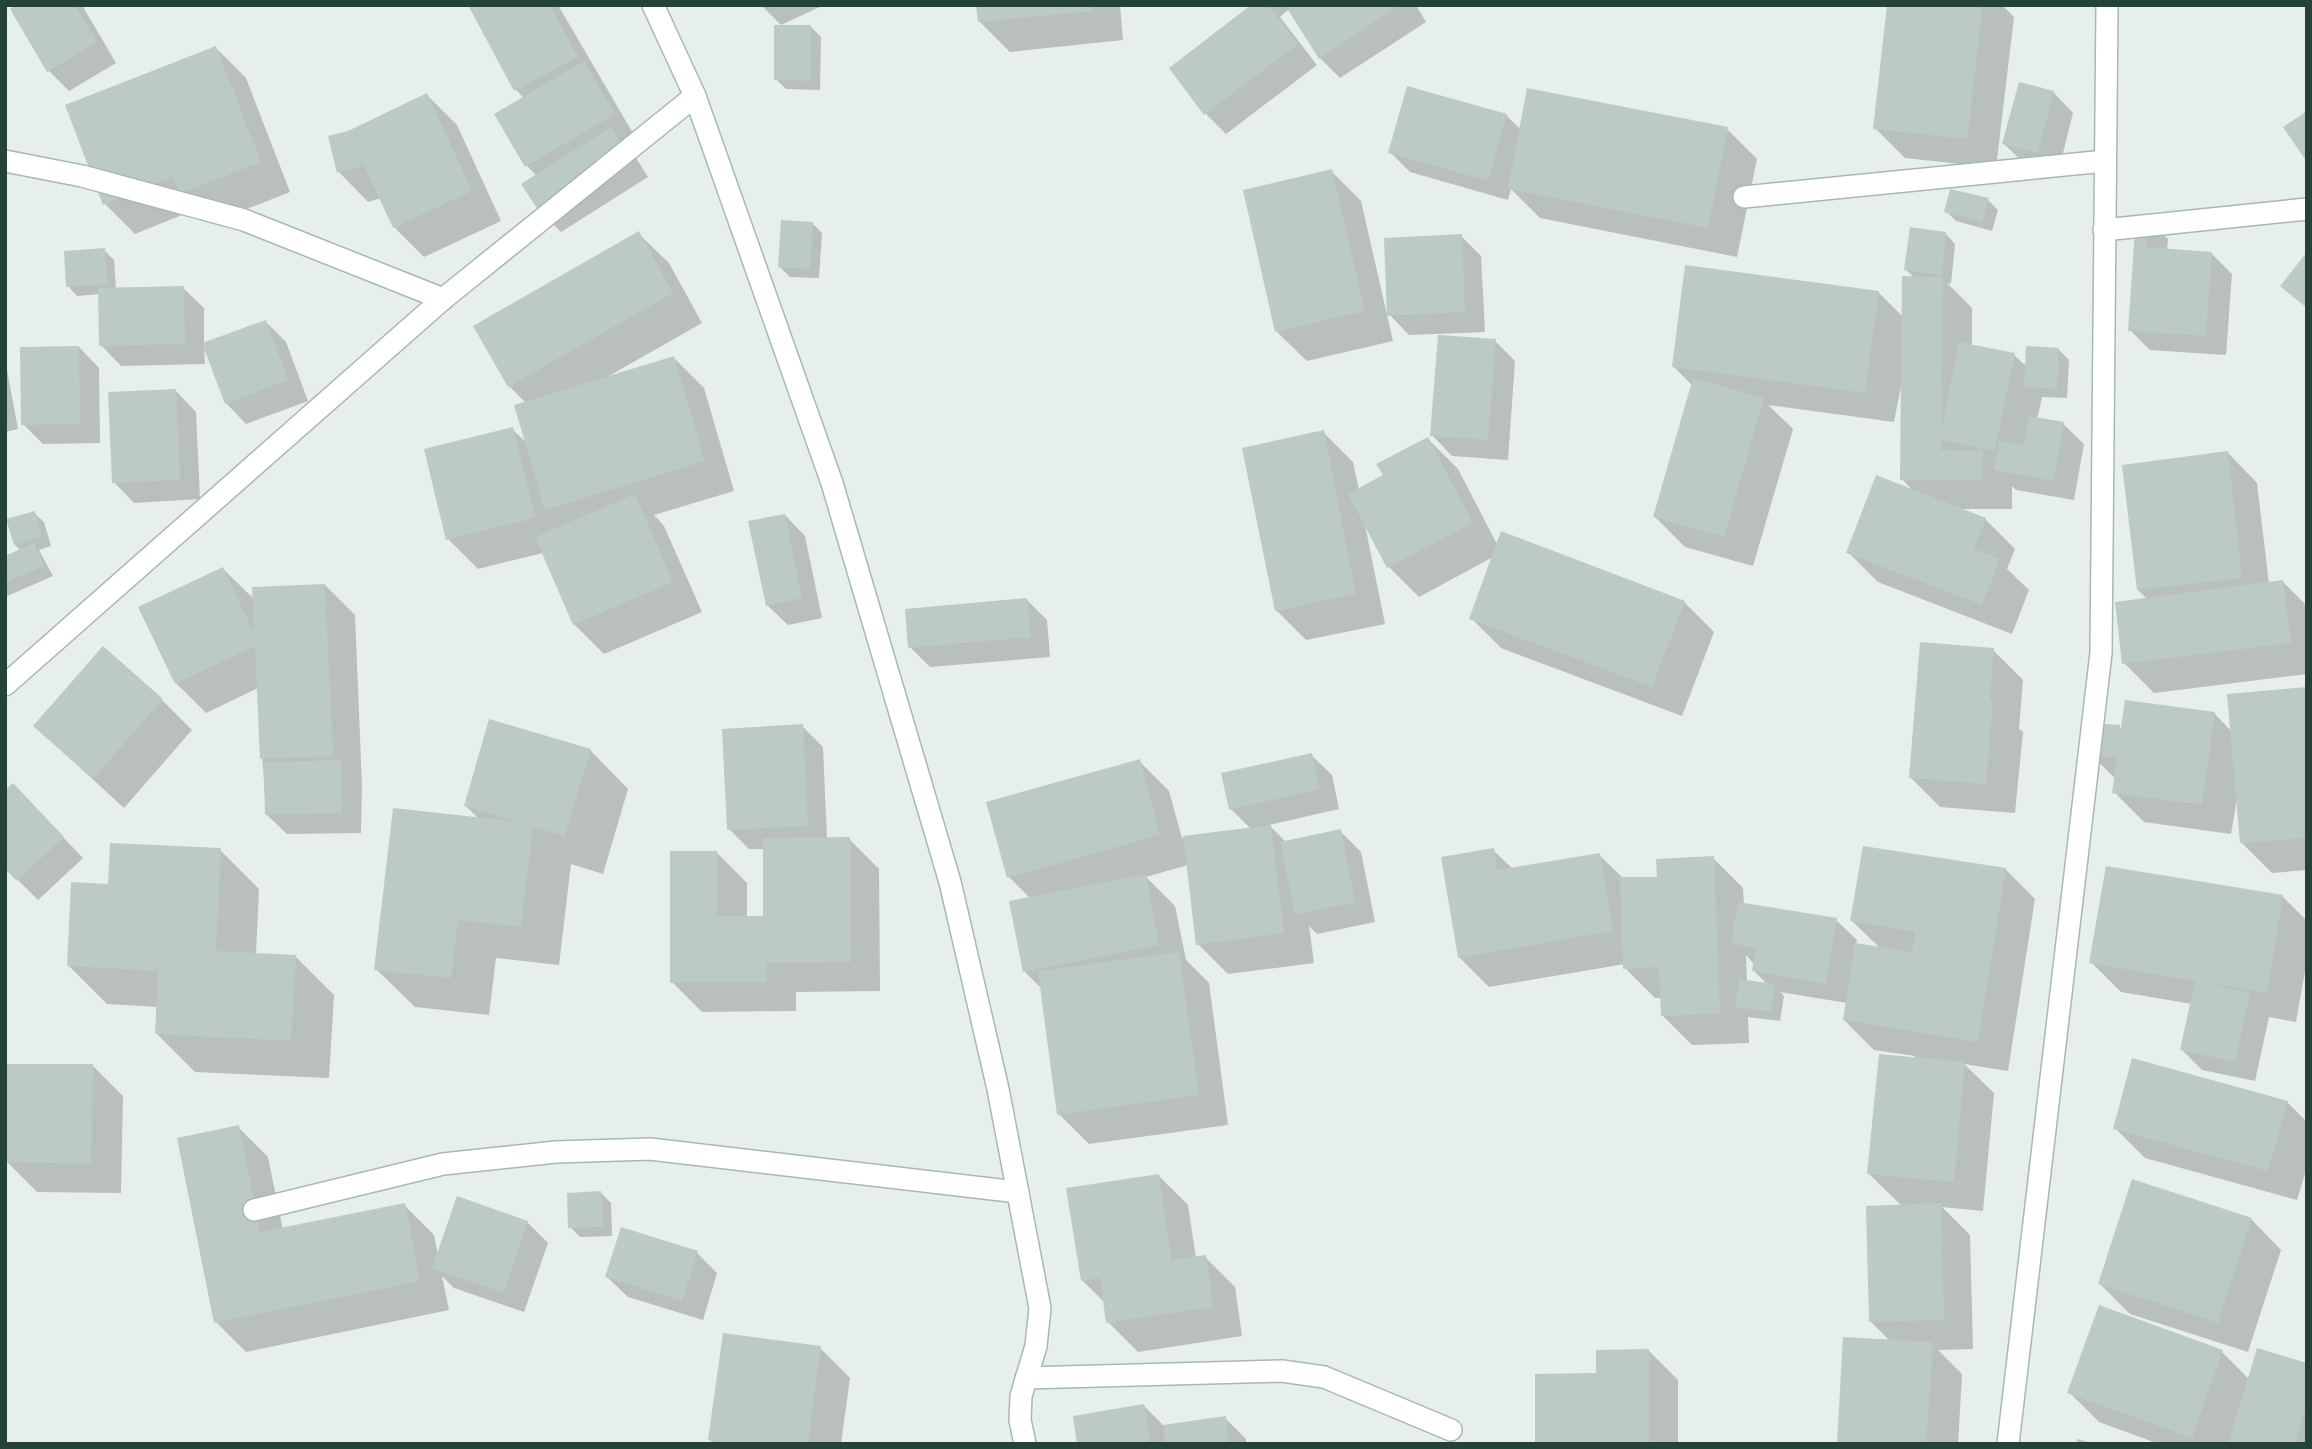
<svg xmlns="http://www.w3.org/2000/svg" width="2312" height="1449" font-family="Signika,sans-serif">
<rect width="100%" height="100%" fill="#e6efeb"/>
<g fill="#0003" fill-rule="evenodd">
<path d="M19 5H82L116 63 69 91 49 71Z"/>
<path d="M470 5H558L634 135 631 150 648 177 561 232 541 212 537 176 527 166 524 98 516 90Z"/>
<path d="M761 5H822V6L781 25Z"/>
<path d="M978 5H1120L1123 40 1010 52 980 22Z"/>
<path d="M1246 5H1416L1426 22 1340 78 1320 58 1289 9 1280 17 1317 65 1226 134 1206 114 1250 9Z"/>
<path d="M1889 5H2002L2014 17 1996 168 1905 158 1875 128Z"/>
<path d="M811 27 821 37 820 90 786 89 776 79Z"/>
<path d="M216 48 246 78 290 192 211 223 197 209 135 234 105 204Z"/>
<path d="M2053 92 2073 113 2058 173 2025 164 2004 144Z"/>
<path d="M427 95 457 125 501 221 424 257 394 227 381 198 368 202 339 172 349 132Z"/>
<path d="M1506 115 1521 130 1727 129 1757 159 1737 257 1540 218 1511 189 1508 200 1410 172 1390 152Z"/>
<path d="M1331 171 1361 201 1393 341 1307 361 1277 332Z"/>
<path d="M1988 200 1998 210 1992 231 1956 221 1946 211Z"/>
<path d="M2147 219 2168 239 2167 250 2211 253 2232 274 2226 355 2150 350 2130 330Z"/>
<path d="M812 223 822 233 819 278 790 277 780 267Z"/>
<path d="M639 234 669 263 702 323 607 377 674 358 704 388 734 491 654 515 664 526 702 612 604 654 574 624 543 553 478 569 448 539 512 429 527 443 526 403 509 386Z"/>
<path d="M1946 234 1955 244 1951 284 1947 283 1972 308V346L2014 355 2027 367 2059 350 2069 360 2067 398 2042 397 2037 420 2063 424 2084 444 2074 500 2016 490 2012 486V509H1960L1985 519 2015 549 2007 569 2029 590 2012 634 1878 582 1848 552 1914 492 1902 479 1903 376 1894 422 1768 405 1793 429 1753 566 1685 547 1655 517 1693 386 1673 366 1878 292 1904 318 1915 278 1906 270Z"/>
<path d="M1461 236 1481 256 1485 332 1409 335 1388 313Z"/>
<path d="M104 250 114 260 116 289 183 288 204 308V344L266 322 286 342 308 401 246 424 226 403 204 346 205 364 121 366 101 345 100 294 77 296 68 286Z"/>
<path d="M1495 341 1515 361 1508 460 1452 456 1432 435Z"/>
<path d="M79 347 99 368 100 443 43 444 23 424Z"/>
<path d="M5 359 18 429 5 432Z"/>
<path d="M176 391 196 412 200 499 134 503 114 482Z"/>
<path d="M1323 432 1353 462 1359 490 1385 476 1428 439 1458 469 1498 546 1684 602 1714 632 1682 716 1501 648 1471 618 1493 557 1419 597 1389 567 1365 525 1385 624 1306 640 1276 610Z"/>
<path d="M2228 453 2257 483 2269 584 2283 582 2307 606V674L2154 693 2124 663 2148 600 2138 590Z"/>
<path d="M34 513 44 522 51 546 39 550 53 576 5 597V557L21 551 15 545Z"/>
<path d="M785 515 805 536 822 618 788 625 767 605Z"/>
<path d="M223 569 255 600 325 585 355 615 362 785 361 833 287 834 266 814 258 688 206 713 176 683Z"/>
<path d="M1027 600 1047 620 1050 657 930 667 910 647Z"/>
<path d="M1993 650 2023 680 2019 729 2023 732 2015 813 1940 807 1910 777Z"/>
<path d="M2307 689V870L2272 873 2242 843 2237 799 2231 834 2144 822 2114 792 2116 779 2090 754 2119 727 2123 731 2215 714 2232 732Z"/>
<path d="M162 700 192 730 124 808 35 726Z"/>
<path d="M802 726 823 747 827 839H849L879 869 880 991 796 992V1011L702 1012 672 982 717 853 747 883V918H765V849H749L729 829Z"/>
<path d="M590 750 628 789 603 874 571 864 559 965 496 958 489 1015 415 1007 376 969 479 819 466 806Z"/>
<path d="M1311 755 1332 775 1339 809 1269 825 1286 842 1340 831 1361 852 1375 922 1317 934 1309 926 1314 963 1228 974 1198 944 1188 865 1146 877 1175 906 1186 960 1209 983 1228 1125 1089 1144 1059 1114 1042 989 1024 971 1030 898 1009 877 1139 761 1169 791 1182 838 1251 829 1231 809Z"/>
<path d="M33 806 83 858 38 900 18 880Z"/>
<path d="M220 850 259 889 256 954 295 956 334 995 329 1078 195 1072 157 1034 158 1007 107 1004 69 966 110 886Z"/>
<path d="M1493 850 1513 869 1599 855 1624 879 1659 878 1713 858 1743 888 1744 905 1836 920 1857 940 1856 945 1881 949 1852 921 2005 869 2035 899 2008 1071 1964 1064 1994 1093 1983 1211 1942 1207 1970 1235 1973 1349 1938 1350 1962 1374 1958 1444H1839L1891 1342 1871 1322 1902 1206 1869 1174 1915 1056 1874 1050 1844 1020 1847 1003 1780 992 1784 996 1780 1021 1748 1017 1749 1043 1692 1045 1662 1015V998H1655L1625 968V964L1489 987 1459 957ZM1746 955 1753 963 1754 971 1768 985 1747 982Z"/>
<path d="M2282 896 2307 921V960L2296 1022 2269 1017 2255 1081 2202 1070 2182 1050 2192 1004 2121 992 2091 962Z"/>
<path d="M93 1066 123 1096 121 1193 37 1192 7 1162Z"/>
<path d="M2287 1102 2307 1122V1167L2297 1200 2145 1158 2115 1128Z"/>
<path d="M238 1127 268 1157 283 1230 404 1205 434 1235 438 1255 527 1222 548 1243 524 1312 454 1288 442 1276 449 1310 246 1352 216 1322Z"/>
<path d="M1158 1175 1188 1205 1196 1258 1205 1257 1235 1287 1242 1336 1138 1352 1108 1322 1105 1303 1082 1280Z"/>
<path d="M2133 1181 2252 1220 2281 1250 2248 1352 2130 1314 2100 1284Z"/>
<path d="M601 1193 611 1203 612 1236 580 1237 570 1227Z"/>
<path d="M697 1253 717 1273 703 1320 628 1297 607 1277Z"/>
<path d="M820 1348 850 1378 841 1444H714L710 1440Z"/>
<path d="M1648 1350 1678 1380V1444H1537L1598 1375Z"/>
<path d="M2222 1352 2249 1379 2307 1365V1444H2159L2099 1422 2069 1392Z"/>
<path d="M1144 1406 1164 1426 1225 1418 1246 1439V1444H1079Z"/>
</g>
<g fill="#bbcac4">
<path d="M16 5H75L97 42 47 72 10 9Z"/>
<path d="M468 5H550L578 57 514 91Z"/>
<path d="M976 5H1094V11L978 22Z"/>
<path d="M1251 5H1268L1298 44 1204 115 1169 68Z"/>
<path d="M1285 5H1400L1319 59Z"/>
<path d="M1887 5H1983L1967 139 1873 129Z"/>
<path d="M774 25H811V81L774 80Z"/>
<path d="M216 46 261 162 179 194 173 177 103 205 65 105Z"/>
<path d="M584 61 615 114 525 167 494 114Z"/>
<path d="M2019 82 2054 91 2038 153 2002 144Z"/>
<path d="M1407 86 1507 114 1488 181 1388 153Z"/>
<path d="M1527 88 1728 127 1708 228 1508 189Z"/>
<path d="M427 93 472 191 393 228 360 157 362 166 337 173 328 136 348 131Z"/>
<path d="M2307 111V162L2283 127Z"/>
<path d="M611 127 629 156 540 213 521 184Z"/>
<path d="M1332 169 1365 311 1275 332 1243 190Z"/>
<path d="M1950 189 1989 198 1982 222 1944 212Z"/>
<path d="M2136 216 2148 217 2146 247 2212 252 2206 336 2128 331Z"/>
<path d="M781 220 813 222 810 269 778 267Z"/>
<path d="M1910 227 1946 232 1942 275 1904 270Z"/>
<path d="M639 231 673 293 508 387 473 326Z"/>
<path d="M1462 234 1465 312 1387 316 1384 238Z"/>
<path d="M105 248 107 284 66 287 64 251Z"/>
<path d="M2307 252V308L2280 286Z"/>
<path d="M1685 265 1879 291 1865 393 1672 367Z"/>
<path d="M1902 276 1943 277 1942 426 1959 342 2015 353 1995 451 1942 440 1941 450 1983 451 1982 480H1900Z"/>
<path d="M184 286 185 344 99 346 98 288Z"/>
<path d="M266 320 288 380 225 404 202 343Z"/>
<path d="M1438 335 1496 339 1488 440 1430 436Z"/>
<path d="M79 346 80 424 21 425 20 347Z"/>
<path d="M2026 346 2059 348 2057 389 2024 387Z"/>
<path d="M674 356 705 461 545 510 514 405Z"/>
<path d="M1693 378 1764 398 1724 537 1653 517Z"/>
<path d="M176 389 180 480 112 483 108 392Z"/>
<path d="M2029 416 2064 422 2054 481 1994 470 1999 441 2024 445Z"/>
<path d="M513 427 536 518 446 540 424 449Z"/>
<path d="M1324 430 1356 594 1275 611 1242 448Z"/>
<path d="M1428 437 1473 523 1387 568 1348 494 1383 475 1376 464Z"/>
<path d="M2228 451 2242 578 2137 590 2122 465Z"/>
<path d="M1876 475 1986 518 1974 549 2000 559 1982 605 1846 553Z"/>
<path d="M635 494 673 582 573 625 535 537Z"/>
<path d="M35 511 42 537 14 545 6 519Z"/>
<path d="M785 514 802 598 766 606 748 521Z"/>
<path d="M1501 531 1685 601 1652 687 1469 619Z"/>
<path d="M34 543 44 566 5 583V556Z"/>
<path d="M223 567 254 633 252 587 325 584 333 756 260 759 255 646 175 684 138 607Z"/>
<path d="M2283 580 2291 643 2122 664 2115 602Z"/>
<path d="M1027 598 1031 637 908 648 905 609Z"/>
<path d="M1920 642 1994 648 1990 700H1993L1986 784 1909 778Z"/>
<path d="M103 646 163 699 93 779 33 726Z"/>
<path d="M2307 687V838L2240 843 2227 694Z"/>
<path d="M2125 700 2215 712 2202 805 2112 793 2117 758 2089 755 2091 723 2120 725 2119 742Z"/>
<path d="M489 719 591 749 565 836 533 827 521 927 458 920 451 978 374 970 393 808 513 821 464 806Z"/>
<path d="M803 724 808 826 727 830 722 729Z"/>
<path d="M1312 753 1320 789 1229 810 1221 773Z"/>
<path d="M1140 759 1160 835 1007 878 986 802Z"/>
<path d="M341 760 342 813 265 815 264 762Z"/>
<path d="M13 783 64 837 17 881 5 869V790Z"/>
<path d="M1271 825 1284 933 1196 945 1183 836Z"/>
<path d="M1341 829 1355 902 1295 915 1280 842Z"/>
<path d="M850 837 851 962 767 963 766 982 670 983V851H717V916H763V838Z"/>
<path d="M110 843 221 848 216 951 296 955 291 1041 155 1034 158 971 67 966 71 882 108 884Z"/>
<path d="M1863 846 2006 868 1978 1042 1843 1020 1855 943 1912 952 1915 932 1850 921Z"/>
<path d="M1494 848 1497 870 1600 853 1613 931 1458 958 1441 857Z"/>
<path d="M1714 856 1720 1014 1661 1016 1659 967 1623 969 1620 877H1657L1656 859Z"/>
<path d="M2106 866 2283 895 2267 993 2209 983 2250 993 2235 1062 2180 1050 2195 981 2089 963Z"/>
<path d="M1146 874 1159 945 1023 972 1009 901Z"/>
<path d="M1738 902 1837 918 1826 984 1752 971 1756 948 1731 943Z"/>
<path d="M1179 952 1199 1095 1057 1115 1038 971Z"/>
<path d="M1739 979 1775 984 1771 1012 1735 1007Z"/>
<path d="M1879 1054 1965 1062 1954 1182 1867 1174Z"/>
<path d="M2132 1058 2288 1101 2268 1171 2113 1129Z"/>
<path d="M7 1064H93L91 1164 5 1162Z"/>
<path d="M239 1125 260 1232 405 1203 420 1281 214 1323 177 1138Z"/>
<path d="M1159 1174 1171 1260 1206 1255 1213 1307 1106 1323 1100 1278 1081 1281 1066 1188Z"/>
<path d="M2132 1179 2252 1218 2218 1323 2098 1284Z"/>
<path d="M601 1191 603 1227 568 1228 567 1193Z"/>
<path d="M457 1196 528 1221 503 1293 432 1268Z"/>
<path d="M1941 1203 1944 1320 1869 1322 1866 1206Z"/>
<path d="M621 1227 698 1251 682 1301 605 1277Z"/>
<path d="M2099 1305 2223 1350 2192 1438 2067 1393Z"/>
<path d="M723 1333 821 1346 808 1444H733L708 1440Z"/>
<path d="M1843 1337 1933 1342 1926 1444H1837Z"/>
<path d="M2257 1348 2307 1363V1403L2295 1444H2228Z"/>
<path d="M1649 1349V1444H1535V1374L1596 1373V1350Z"/>
<path d="M1144 1404 1150 1444H1077L1073 1416Z"/>
<path d="M1226 1416 1229 1444H1165L1163 1425Z"/>
<path d="M2077 1439 2093 1443V1444H2076Z"/>
</g>
<g fill="none" stroke-linecap="round" stroke-linejoin="round">
<defs>
<g id="street">
<path d="M653 5 695 96 832 483 950 882 998 1089 1040 1308 1036 1346 1021 1396 1020 1420 1025 1444"/>
<path d="M5 161 82 176 244 220 443 299"/>
<path d="M1744 197 2105 161"/>
<path d="M2104 230 2307 209"/>
<path d="M5 685 443 299 695 96"/>
<path d="M254 1210 443 1164 556 1152 650 1149 1018 1192"/>
<path d="M1026 1378 1282 1371 1324 1377 1451 1430"/>
<path d="M2008 1444 2101 653 2107 5"/>
</g>
</defs>
<use href="#street" stroke="#a8b8b2" stroke-width="24"/>
<use href="#street" stroke="#fff" stroke-width="21"/>
</g>
<rect width="2312" height="1449" fill="none" stroke="#24423a" stroke-width="14"/>
</svg>
